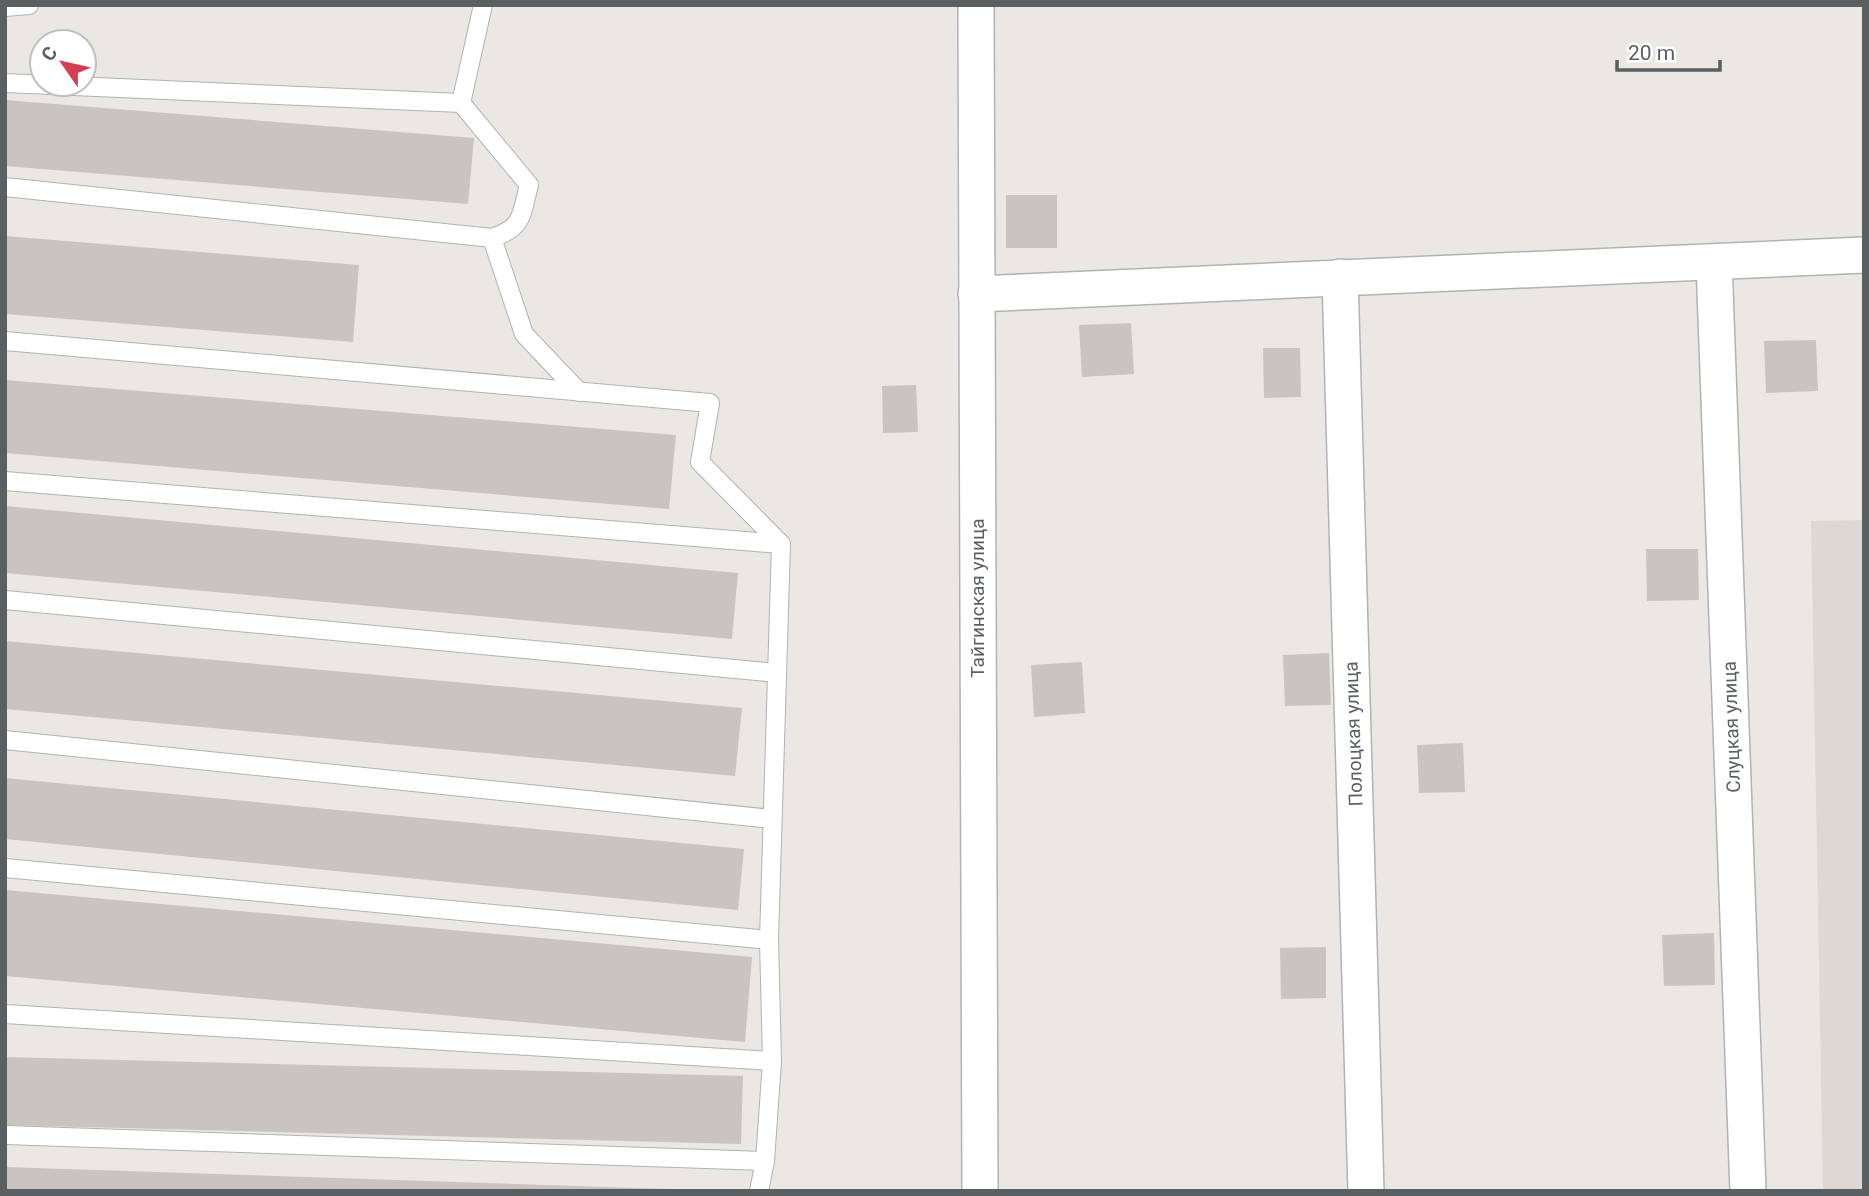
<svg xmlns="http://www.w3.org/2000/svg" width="1869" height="1196" font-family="Roboto,sans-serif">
<rect width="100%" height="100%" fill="#ebe7e2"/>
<path fill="#ded8d3" d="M1864 520V1191H1823L1811 521Z"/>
<g fill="#c9c4c0">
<path d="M5 100 474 138 468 204 5 166Z"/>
<rect x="1006" y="195" width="51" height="53"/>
<path d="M5 236 359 265 353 342 5 314Z"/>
<path d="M1131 323 1134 374 1082 377 1079 325Z"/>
<path d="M1816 340 1818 391 1766 393 1764 341Z"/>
<path d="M1263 348H1300L1301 397 1264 398Z"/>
<path d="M5 380 676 435 669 509 5 453Z"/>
<path d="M916 385 918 432 883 433 882 386Z"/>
<path d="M5 506 738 573 732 639 5 573Z"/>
<path d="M1646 549H1698L1699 600 1647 601Z"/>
<path d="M5 641 742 708 735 776 5 709Z"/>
<path d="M1329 653 1331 705 1285 706 1283 655Z"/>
<path d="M1082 662 1085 713 1034 717 1031 665Z"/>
<path d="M1463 743 1465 792 1419 793 1417 745Z"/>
<path d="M5 778 744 849 738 910 5 839Z"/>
<path d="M5 890 752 957 745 1042 5 976Z"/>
<path d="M1714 933 1715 985 1664 986 1662 935Z"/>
<path d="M1326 947V998L1281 999 1280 948Z"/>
<path d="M5 1057 743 1076 741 1144 5 1125Z"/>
<path d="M5 1167 668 1189V1191H5Z"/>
</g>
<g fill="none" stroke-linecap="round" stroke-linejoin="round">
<defs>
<g id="lane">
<path d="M5 7 29 5"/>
<path d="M5 83 461 103 529 185C521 215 524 227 492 238L5 187"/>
<path d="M461 103 483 5"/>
<path d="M492 238 524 334 579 392"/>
<path d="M5 341 710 403 700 462 781 544 769 940 772 1061 765 1161"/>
<path d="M5 481 781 544"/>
<path d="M5 600 777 673"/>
<path d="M5 740 772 819"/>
<path d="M5 868 769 940"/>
<path d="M5 1014 772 1061"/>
<path d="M5 1135 765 1161 759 1191"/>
</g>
<g id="street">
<path d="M976 5 980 1191"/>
<path d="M1714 262 1748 1191"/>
<path d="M1340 277 1366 1191"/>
<path d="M976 294 1864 255"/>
</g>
</defs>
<use href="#lane" stroke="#afb3b6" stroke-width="20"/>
<use href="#street" stroke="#afb3b6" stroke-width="38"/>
<use href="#lane" stroke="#fff" stroke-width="18"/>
<use href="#street" stroke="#fff" stroke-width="35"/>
</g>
<g text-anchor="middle" stroke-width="7" stroke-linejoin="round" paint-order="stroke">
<g font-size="19" fill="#5a5f61" stroke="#fff">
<text transform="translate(977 598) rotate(-90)" y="7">Тайгинская улица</text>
<text transform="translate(1731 727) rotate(-92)" y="7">Слуцкая улица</text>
<text transform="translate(1353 734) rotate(-92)" y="7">Полоцкая улица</text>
</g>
</g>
<rect width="1869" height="1196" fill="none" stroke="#5a5f61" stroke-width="14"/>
<g transform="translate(63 63) rotate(304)"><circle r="33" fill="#ffffff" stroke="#bdbfc0" stroke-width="2"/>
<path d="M0-5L12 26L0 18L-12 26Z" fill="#d63d52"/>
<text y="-10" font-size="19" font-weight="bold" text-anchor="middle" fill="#5a5f61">С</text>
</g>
<path d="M1617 60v10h103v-10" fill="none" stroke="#5a5f61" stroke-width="3.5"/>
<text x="1628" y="60" font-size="21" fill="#5a5f61" stroke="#ffffff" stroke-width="5" paint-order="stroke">20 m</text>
</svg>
